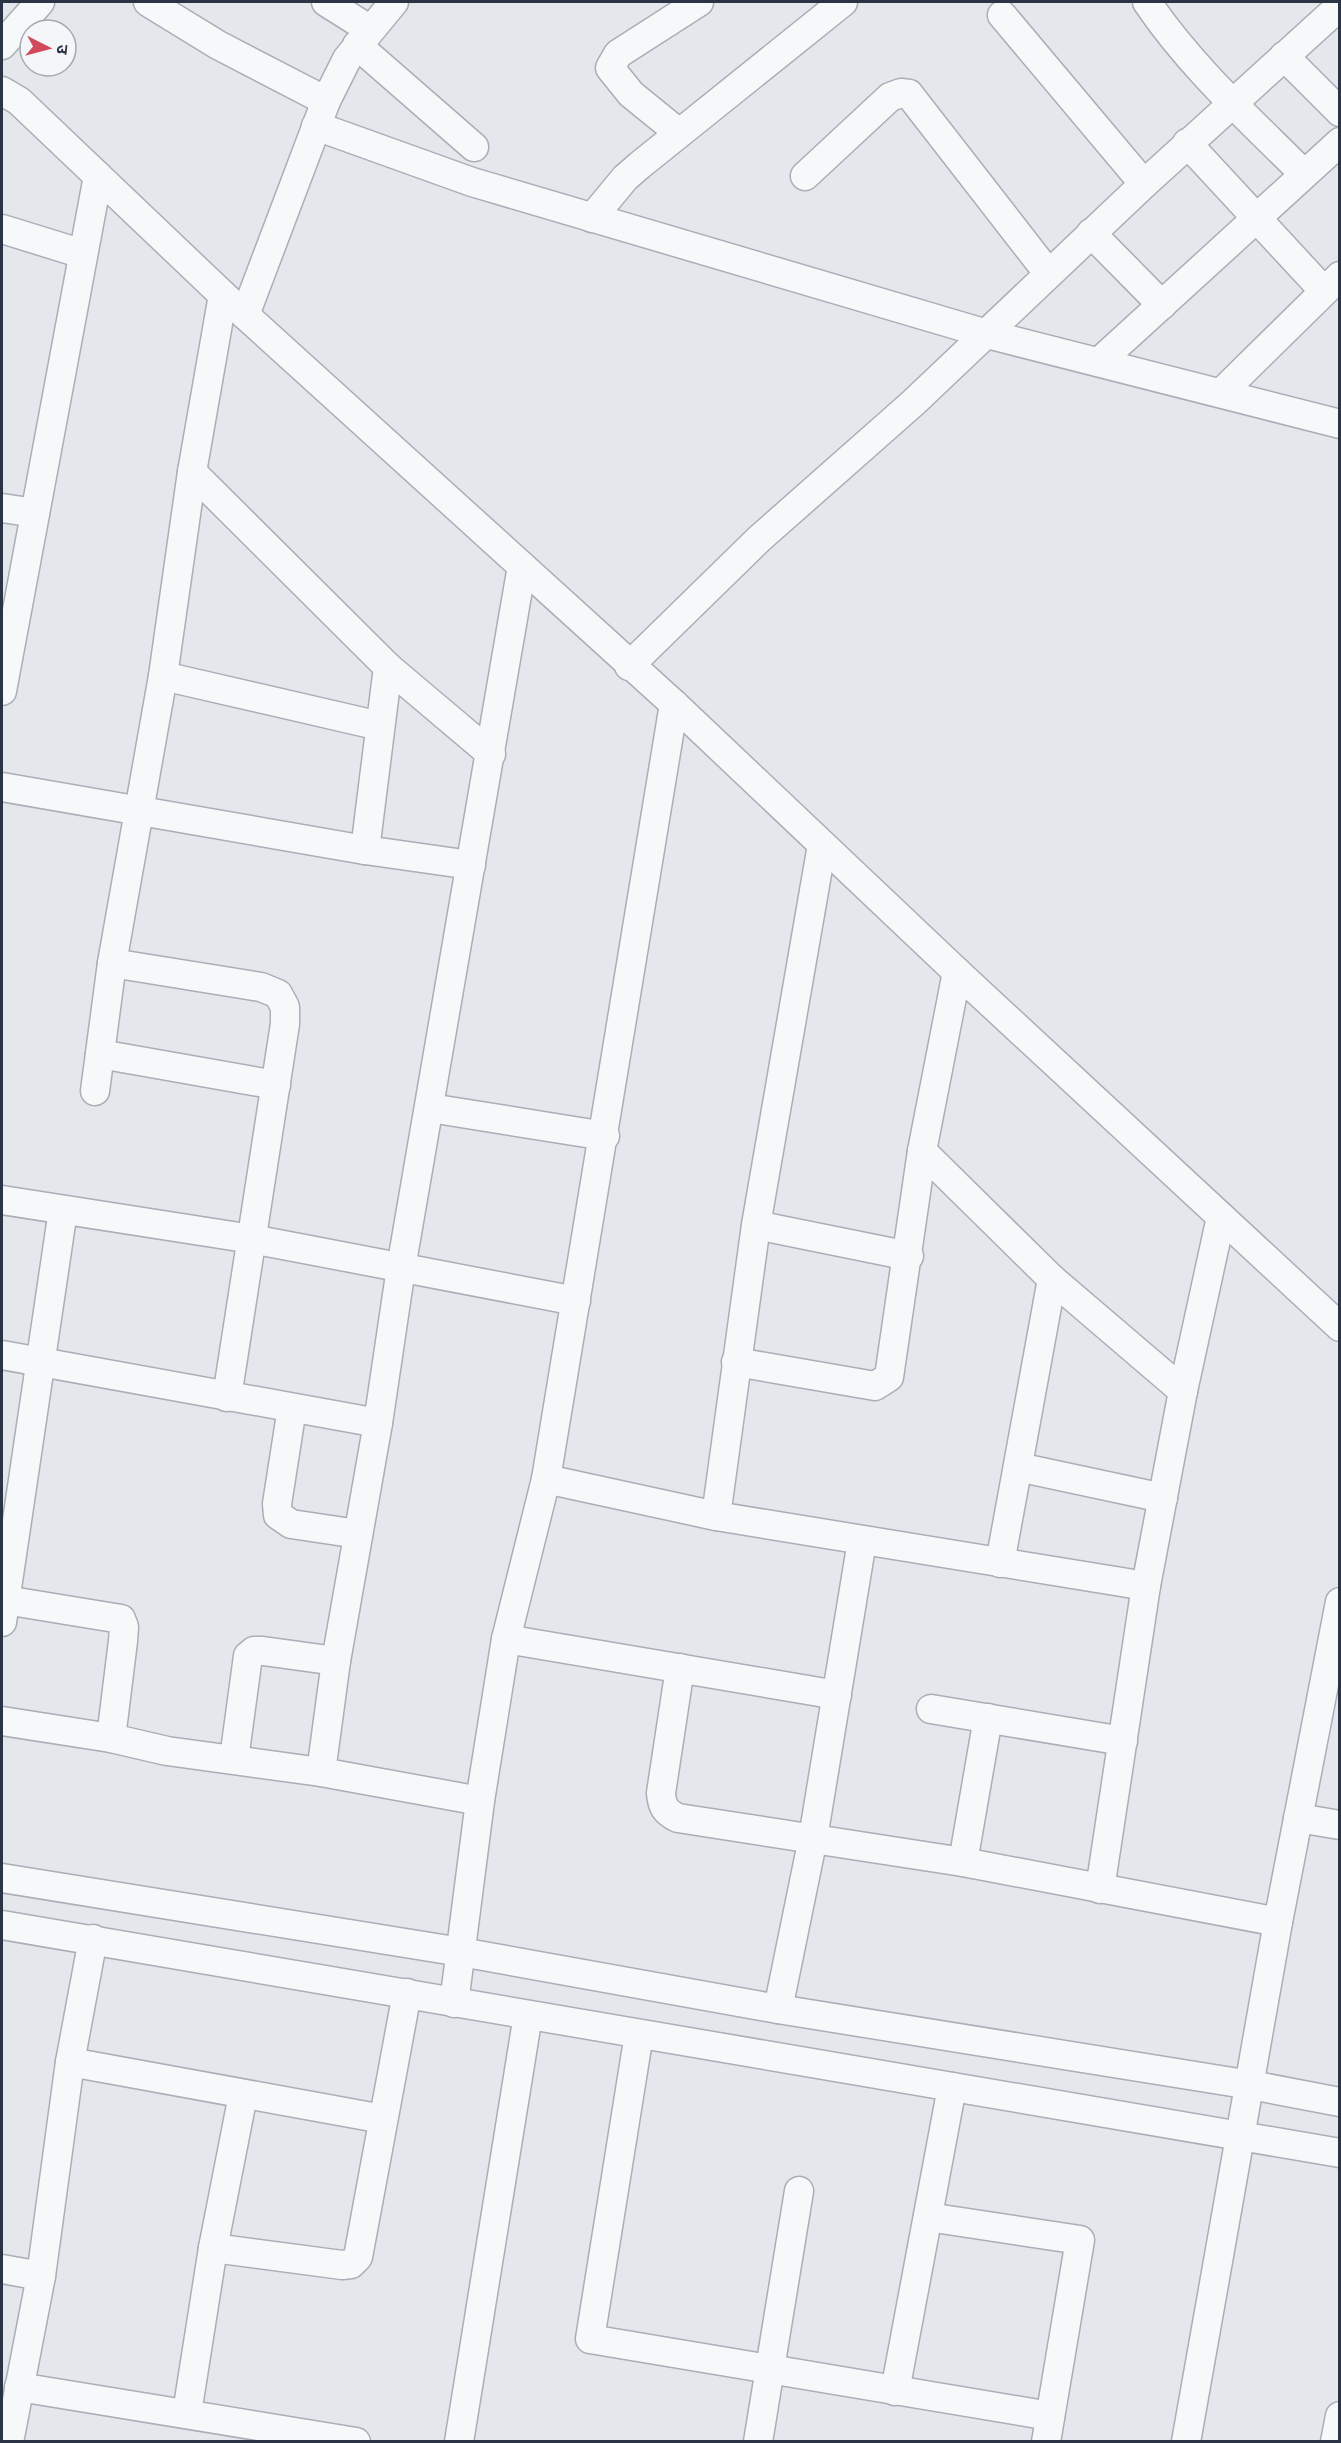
<svg xmlns="http://www.w3.org/2000/svg" width="1341" height="2443" font-family="'Varela Round','Noto Sans Devanagari',sans-serif">
<rect width="100%" height="100%" fill="#e4e7ec"/>
<g fill="none" stroke-linecap="round" stroke-linejoin="round">
<defs>
<g id="minor">
<path d="M148 2 218 45 326 101"/>
<path d="M326 2 369 29"/>
<path d="M1147 2C1190 66 1249 119 1304 174"/>
<path d="M1002 15 1144 184"/>
<path d="M2 45 40 2"/>
<path d="M357 45 474 147"/>
<path d="M1284 56 1340 112"/>
<path d="M2 91 19 101 223 295 674 704 957 972 1340 1327"/>
<path d="M316 126 472 182 987 334 1340 424"/>
<path d="M679 133 631 94 610 68 618 54 699 2"/>
<path d="M1187 143 1324 291"/>
<path d="M805 176 890 97 901 93 909 94 1048 273"/>
<path d="M592 218 625 178 640 165 843 2"/>
<path d="M2 229 83 254"/>
<path d="M1091 233 1162 305"/>
<path d="M245 315 326 101 347 59 394 2"/>
<path d="M1099 362 1340 142"/>
<path d="M1221 393 1340 276"/>
<path d="M192 472 388 667 491 754"/>
<path d="M2 508 35 513"/>
<path d="M629 666 759 539 913 403 1144 184 1340 6"/>
<path d="M163 676 380 726"/>
<path d="M2 691 98 176"/>
<path d="M2 787 365 850 471 865"/>
<path d="M365 850 388 667"/>
<path d="M112 963 261 987 278 994 285 1007V1024L227 1397"/>
<path d="M100 1054 276 1085"/>
<path d="M95 1091 112 963 163 676 192 472 223 295"/>
<path d="M430 1108 605 1136"/>
<path d="M922 1151 1052 1279 1183 1391"/>
<path d="M2 1200 252 1239 576 1301"/>
<path d="M756 1225 909 1256"/>
<path d="M2 1355 378 1423"/>
<path d="M736 1362 875 1386 889 1377 922 1151 957 972"/>
<path d="M292 1408 277 1504 278 1515 291 1524 358 1534"/>
<path d="M1018 1467 1163 1498"/>
<path d="M546 1479 716 1516 1146 1586"/>
<path d="M716 1516 756 1225 822 845"/>
<path d="M1000 1563 1052 1279"/>
<path d="M5 1600 121 1619 124 1627 123 1641 111 1738"/>
<path d="M2 1622 63 1210"/>
<path d="M506 1639 837 1695"/>
<path d="M680 1668 661 1793C662 1806 665 1812 678 1818L963 1862 1278 1922"/>
<path d="M931 1709 1123 1741"/>
<path d="M2 1721 111 1738 167 1751 321 1772 480 1801"/>
<path d="M234 1759 248 1656 254 1651H263L336 1661"/>
<path d="M321 1772 336 1661 378 1423 401 1268 522 566"/>
<path d="M1298 1818 1340 1825"/>
<path d="M963 1862 988 1718"/>
<path d="M2 1878 461 1952 778 2009 1251 2085 1340 2102"/>
<path d="M1100 1889 1146 1586 1183 1391 1221 1217"/>
<path d="M2 1925 1340 2153"/>
<path d="M454 2003 480 1801 506 1639 546 1479 674 704"/>
<path d="M778 2009 813 1838 862 1541"/>
<path d="M639 2034 590 2339 1050 2416"/>
<path d="M70 2062 383 2119"/>
<path d="M928 2217 1080 2240 1046 2442"/>
<path d="M213 2248 342 2265 351 2264 358 2257 407 1993"/>
<path d="M2 2269 41 2276"/>
<path d="M19 2387 356 2442"/>
<path d="M895 2391 952 2087"/>
<path d="M187 2413 213 2248 243 2095"/>
<path d="M9 2442 41 2276 70 2062 93 1939"/>
<path d="M459 2442 528 2015"/>
<path d="M758 2442 799 2191"/>
<path d="M1186 2442 1278 1922 1340 1602"/>
<path d="M1335 2442 1340 2416"/>
</g>
</defs>
<use href="#minor" stroke="#a9aeb7" stroke-width="31"/>
<use href="#minor" stroke="#f7f8fa" stroke-width="28"/>
</g>
<rect width="1341" height="2443" fill="none" stroke="#2b3445" stroke-width="6"/>
<g transform="translate(48 48) rotate(96)"><circle r="28" fill="#f4f6f9" stroke="#a4a8b1" stroke-width="1.5"/>
<path d="M0-4.5L10 22L0 15L-10 22Z" fill="#d1495b"/>
<text y="-9" font-size="16" font-weight="bold" text-anchor="middle" fill="#2b3445">उ</text>
</g>
</svg>
